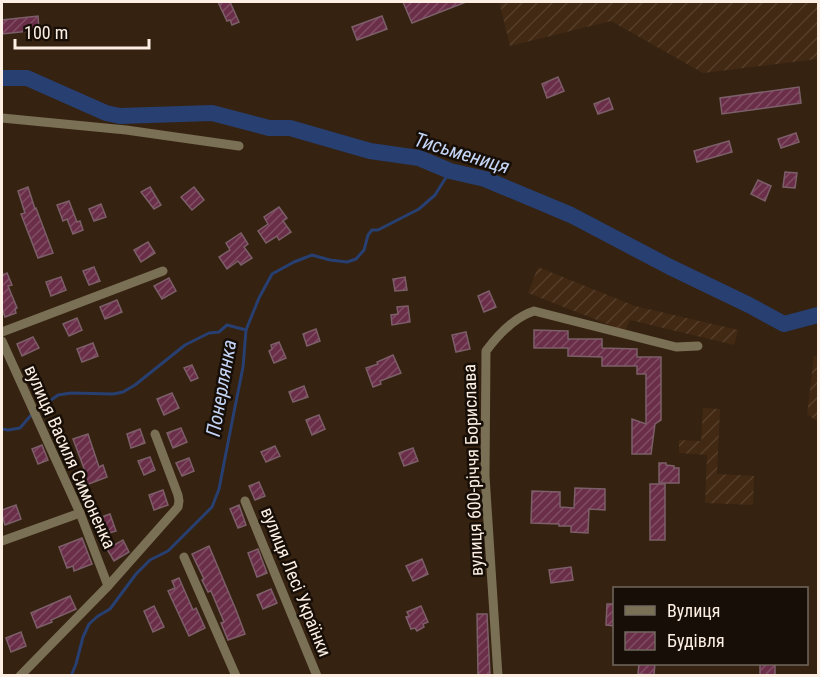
<svg xmlns="http://www.w3.org/2000/svg" width="820" height="677" font-family="'Roboto Condensed',sans-serif">
<defs>
<pattern id="industrial-furrows" width="10" height="10" patternUnits="userSpaceOnUse" patternTransform="scale(1.5)"><rect width="10" height="10" fill="#422913"/><path d="M-1 1l2-2M0 10L10 0M9 11l2-2" fill="none" stroke="#553e2a"/></pattern>
<pattern id="building-hatch" width="6" height="6" patternUnits="userSpaceOnUse" patternTransform="scale(1.5)"><rect width="6" height="6" fill="#6a2e49"/><path d="M-1 1l2-2M0 6l6-6M5 7l2-2" fill="none" stroke="#804d63"/></pattern>
</defs>
<rect width="100%" height="100%" fill="#352211"/>
<g fill="url(#industrial-furrows)">
<path d="M499 2H818V59L703 73 611 21 510 46Z"/>
<path d="M538 267 635 306 738 330 734 345 630 320 625 331 528 293Z"/>
<path d="M814 356 818 357V422L807 414Z"/>
<path d="M703 408 720 409 717 474 754 476 753 505 705 503 707 455 679 453V440L701 441Z"/>
</g>
<g fill="none" stroke-linecap="round" stroke-linejoin="round">
<g stroke="#273f71" stroke-width="3">
<path d="M2 429 8 430 20 428 33 413 58 395 71 393 113 394 123 392 135 385 185 345 209 333 219 332 227 325 246 330"/>
<path d="M71 676 76 664 83 637 89 624 98 616 110 609 136 574 150 560 168 551 212 507 219 489 232 422 243 367 246 330 259 298 272 274 294 262 312 255 330 260 347 262 356 259 364 250 368 235 372 230H378L419 209 435 195 450 171"/>
</g>
<path stroke="#273f71" stroke-width="16" d="M2 78H27L106 113 120 116 212 113 269 128H290L370 151 419 158 450 171 485 179 571 215 670 267 749 305 784 324 818 315"/>
</g>
<g fill="url(#building-hatch)" stroke="#7c5f69" stroke-width="1.5">
<path d="M218 2H230L239 22 232 25 230 20 227 21Z"/>
<path d="M403 2H466L412 23Z"/>
<path d="M38 16 39 30 2 34V20Z"/>
<path d="M382 16 387 29 357 40 352 27Z"/>
<path d="M558 77 564 91 547 98 542 84Z"/>
<path d="M799 87 801 103 722 114 720 98Z"/>
<path d="M609 98 613 109 598 114 594 104Z"/>
<path d="M796 133 799 142 781 148 778 139Z"/>
<path d="M729 141 732 152 697 162 694 151Z"/>
<path d="M785 172 797 173 795 188 783 187Z"/>
<path d="M758 180 771 186 765 201 751 194Z"/>
<path d="M28 187 35 209 36 208 53 253 38 258 21 214 25 213 18 191Z"/>
<path d="M150 187 161 205 154 209 141 192Z"/>
<path d="M194 187 204 200 192 210 181 197Z"/>
<path d="M69 201 77 222 80 221 83 230 73 234 67 219 63 221 57 205Z"/>
<path d="M101 204 106 217 94 221 89 209Z"/>
<path d="M279 207 287 218 283 221 291 232 279 240 277 236 266 243 258 231 268 224 264 217Z"/>
<path d="M241 233 248 244 244 247 252 258 241 265 238 261 227 269 219 257 230 250 226 243Z"/>
<path d="M148 242 155 253 141 262 134 250Z"/>
<path d="M94 267 100 281 89 285 83 271Z"/>
<path d="M2 271 3 275 7 273 12 285 8 286 17 308 15 309 16 313 5 317 2 308Z"/>
<path d="M61 277 66 290 51 296 46 282Z"/>
<path d="M405 277 407 290 395 291 393 279Z"/>
<path d="M169 278 176 291 162 299 154 286Z"/>
<path d="M489 291 496 307 484 312 478 296Z"/>
<path d="M117 300 122 312 105 319 100 307Z"/>
<path d="M408 306 410 322 392 325 391 315 398 314 397 307Z"/>
<path d="M77 318 82 330 69 336 63 324Z"/>
<path d="M316 329 320 341 307 346 303 334Z"/>
<path d="M534 330 568 331V339H602V348L637 349V357H661V420L655 424 651 454H632V419L646 424V374H637V366H602V357L568 356V348H534Z"/>
<path d="M466 332 470 349 456 352 452 335Z"/>
<path d="M33 337 39 348 22 356 17 344Z"/>
<path d="M279 342 286 358 274 363 269 351 272 349 271 345Z"/>
<path d="M93 343 98 356 82 362 77 349Z"/>
<path d="M393 355 401 373 380 381 381 384 373 387 366 368 378 364 377 362Z"/>
<path d="M192 365 198 378 191 381 184 368Z"/>
<path d="M304 386 308 397 293 402 289 392Z"/>
<path d="M172 393 179 408 164 415 157 399Z"/>
<path d="M319 415 325 429 312 435 306 420Z"/>
<path d="M181 428 187 442 173 448 167 433Z"/>
<path d="M140 429 145 443 131 448 127 434Z"/>
<path d="M88 434 99 467 103 465 107 477 86 485 82 473 85 471 73 439Z"/>
<path d="M42 445 48 460 38 464 32 449Z"/>
<path d="M275 446 280 456 266 462 261 452Z"/>
<path d="M413 448 418 461 404 466 399 453Z"/>
<path d="M150 457 155 470 144 475 138 461Z"/>
<path d="M189 458 194 471 182 476 176 463Z"/>
<path d="M659 463H666V465L674 466V468H679V483H659Z"/>
<path d="M259 482 265 496 255 500 249 486Z"/>
<rect x="650" y="484" width="15" height="56"/>
<path d="M575 488 605 489V510L589 509 588 533 571 532V526H559V524L531 523 532 491 560 492V507L574 508Z"/>
<path d="M163 490 168 505 154 510 149 495Z"/>
<path d="M16 505 21 519 5 525 2 515V510Z"/>
<path d="M239 505 246 525 238 528 230 509Z"/>
<path d="M110 514 116 531 102 535 96 519Z"/>
<path d="M82 538 92 564 74 571 73 566 67 568 59 547Z"/>
<path d="M123 540 129 552 114 561 107 549Z"/>
<path d="M209 546 236 610 245 634 228 640 221 623 224 622 211 591 208 592 202 580 204 579 192 554Z"/>
<path d="M258 549 267 573 257 577 248 553Z"/>
<path d="M422 559 428 574 413 581 406 566Z"/>
<path d="M571 567 573 580 551 583 549 570Z"/>
<path d="M179 578 193 610 196 608 205 628 189 636 168 591 175 588 172 581Z"/>
<path d="M271 589 277 603 263 609 257 595Z"/>
<path d="M70 596 76 609 51 620 52 622 37 628 31 613Z"/>
<path d="M607 604H615V626L606 625Z"/>
<path d="M154 606 164 627 153 632 144 611Z"/>
<path d="M421 606 428 622 423 624 424 627 417 631 415 628 411 629 406 617 409 616 407 612Z"/>
<path d="M477 614H487L490 675H478Z"/>
<path d="M21 632 26 646 11 652 6 638Z"/>
<path d="M639 663H655L654 675 638 674Z"/>
<rect x="760" y="663" width="15" height="12"/>
</g>
<g fill="none" stroke-linecap="round" stroke-linejoin="round">
<g stroke="#7a7055" stroke-width="9">
<path d="M2 118 126 130 239 146"/>
<path d="M2 332 163 271"/>
<path d="M2 341 80 513 108 586"/>
<path d="M245 501 317 676"/>
<path d="M2 541 80 513"/>
<path d="M184 557 236 676"/>
<path d="M20 676 108 586 178 507 179 501 178 495 155 434"/>
<path d="M498 676 485 476 486 351C498 335 515 317 534 311L676 347 698 346"/>
</g>
</g>
<g text-anchor="middle" stroke-width="5" stroke-linejoin="round" paint-order="stroke">
<g font-size="18" fill="#fdefe4" stroke="#160e07">
<text transform="translate(70 457) rotate(66)" y="6">вулиця Василя Симоненка</text>
<text transform="translate(473 470) rotate(-92)" y="6">вулиця 600-річчя Борислава</text>
<text transform="translate(296 582) rotate(68)" y="6">вулиця Лесі Українки</text>
</g>
<g font-size="20" font-style="italic" fill="#c5d5f6" stroke="#160e07">
<text transform="translate(462 153) rotate(17)" y="7">Тисьмениця</text>
<text transform="translate(221 388) rotate(-80)" y="7">Понерлянка</text>
</g>
</g>
<rect width="820" height="677" fill="none" stroke="#fdefe4" stroke-width="6"/>
<rect x="613" y="587" width="195" height="78" fill="#160e07" stroke="#72685f" stroke-width="1.5"/>
<rect x="625" y="606" width="30" height="9" fill="#7a7055" stroke="#72685f" stroke-width="1.5"/>
<text x="667" y="617" font-size="18" fill="#fdefe4">Вулиця</text>
<rect x="625" y="632" width="30" height="18" fill="url(#building-hatch)" stroke="#72685f" stroke-width="1.5"/>
<text x="667" y="647" font-size="18" fill="#fdefe4">Будівля</text>
<path d="M15 39v9h134v-9" fill="none" stroke="#fdefe4" stroke-width="3"/>
<text x="24" y="39" font-size="18" fill="#fdefe4" stroke="#160e07" stroke-width="4.5" paint-order="stroke">100 m</text>
</svg>
